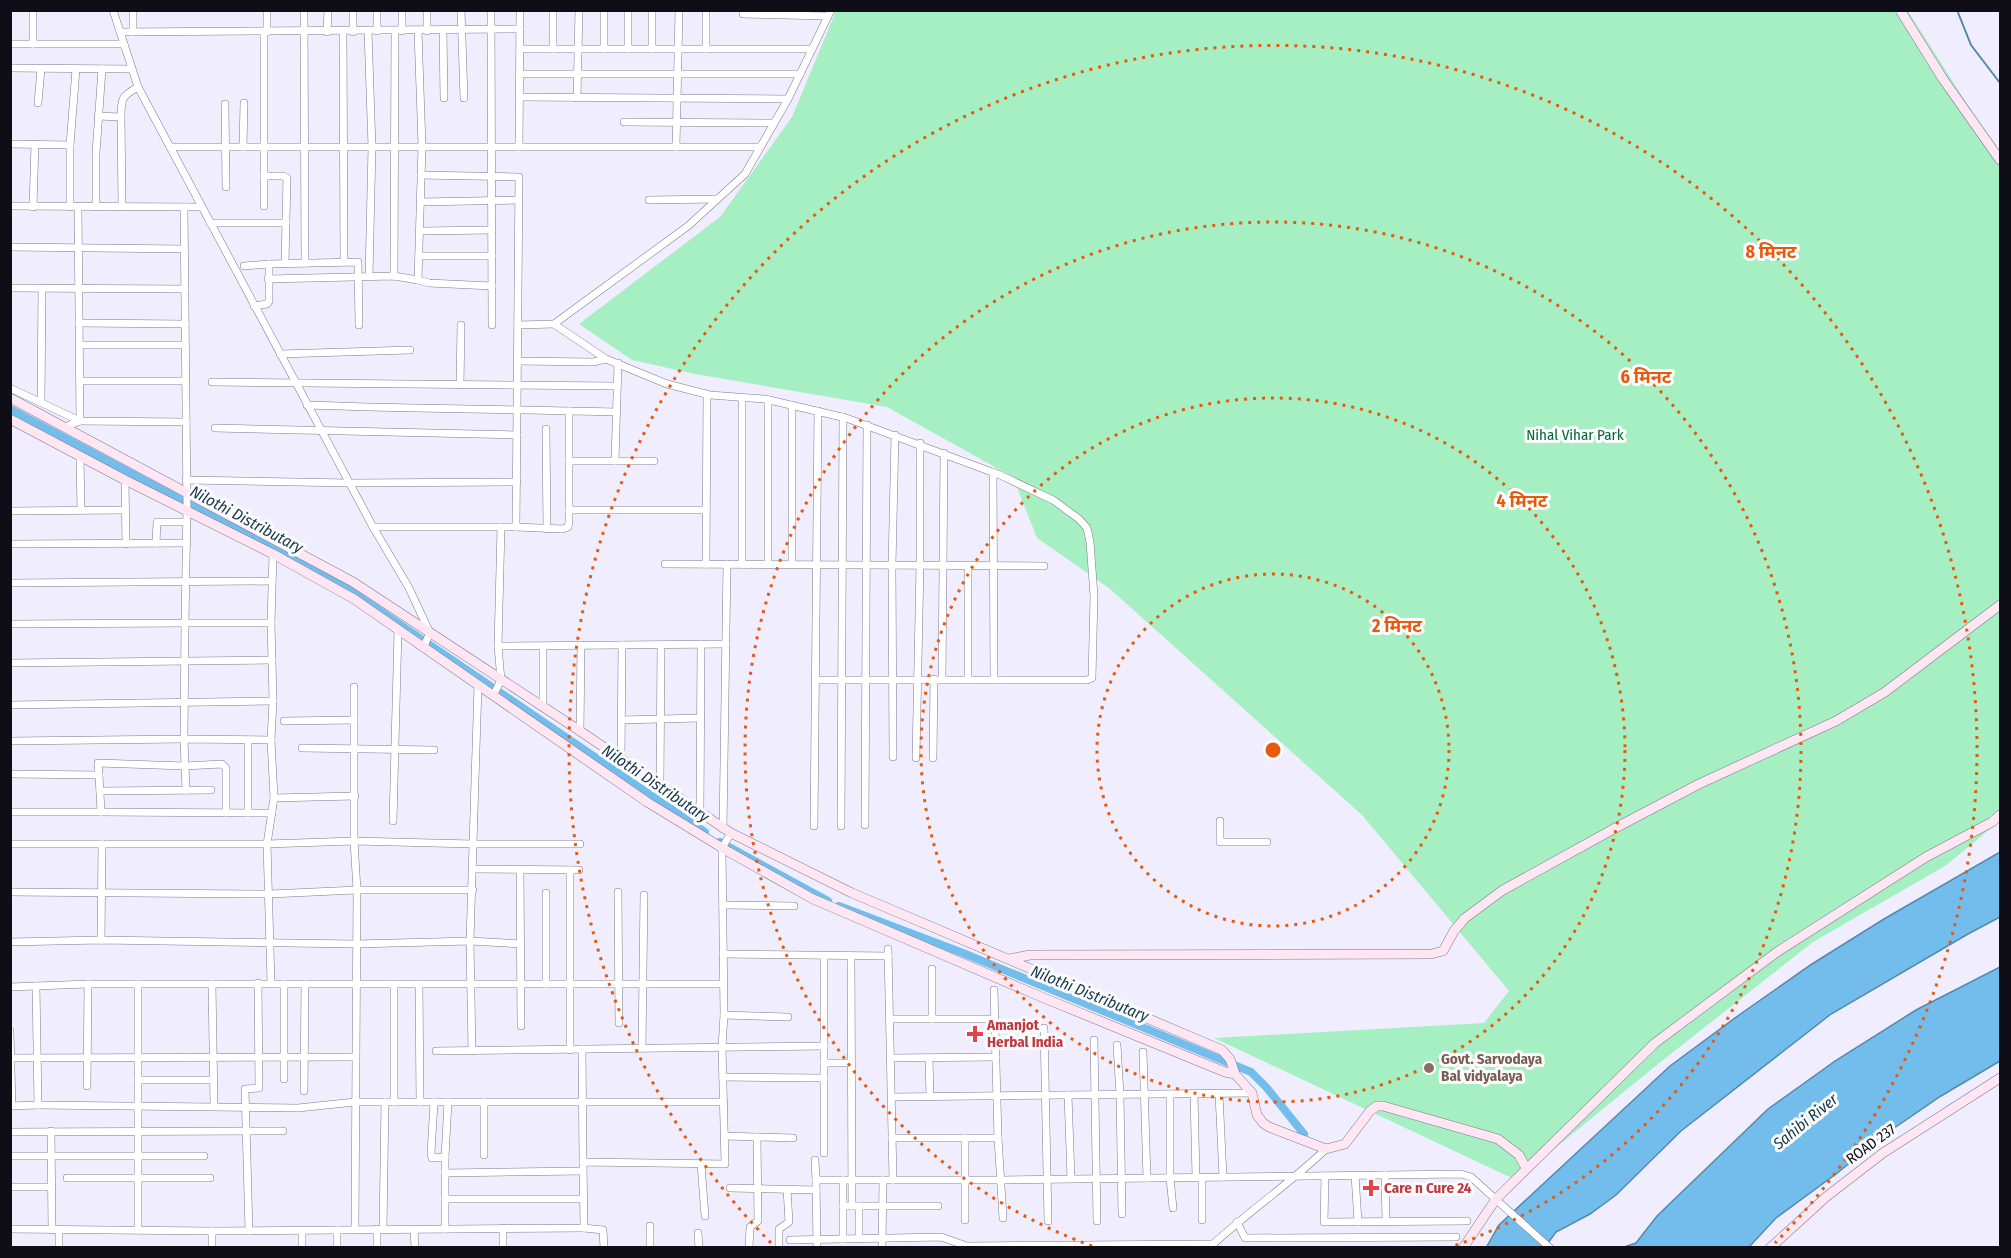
<svg xmlns="http://www.w3.org/2000/svg" width="2011" height="1258" font-family="'Fira Sans Condensed','Noto Sans Devanagari',sans-serif">
<rect width="100%" height="100%" fill="#efedfe"/>
<path fill="#a6efc2" d="M836 11H1908L2000 156V821L1945 866 1813 942 1658 1064 1516 1180 1214 1038 1484 1023 1509 991 1362 815 1109 588 1037 538 1013 477 887 407 695 374 632 360 579 324 720 217 792 117Z"/>
<g fill="#73bded" stroke="#5588ad" stroke-width="1.5">
<path d="M2000 852V917L1968 934 1831 1014 1681 1131 1616 1195 1590 1214 1556 1232 1545 1247 1486 1248 1499 1225 1670 1066 1739 1015 1812 964 1884 919Z"/>
<path d="M2000 967V1061L1941 1096 1887 1133 1836 1174 1776 1218 1749 1247H1624L1636 1243 1657 1216 1768 1109 1835 1061 1916 1010Z"/>
</g>
<g fill="none" stroke-linecap="round" stroke-linejoin="round">
<path stroke="#5588ad" stroke-width="2" d="M1957 10 1971 45 2000 83"/>
<g stroke="#73bded" stroke-width="8">
<path d="M10 409 345 587 705 832"/>
<path d="M720 842 828 901"/>
<path d="M839 906 963 953 1251 1072 1266 1087 1304 1134"/>
</g>
<defs>
<g id="street">
<path d="M113 10 138 87 373 527 409 588 430 633 423 648"/>
<path d="M133 10V32"/>
<path d="M304 10 305 263"/>
<path d="M427 10V31"/>
<path d="M461 10 464 98"/>
<path d="M491 10 492 325"/>
<path d="M553 10V49"/>
<path d="M604 10V49"/>
<path d="M652 10V49"/>
<path d="M706 10V49"/>
<path d="M743 10V14L828 16"/>
<path d="M443 30 444 98"/>
<path d="M368 31 372 147 369 276"/>
<path d="M377 31V10"/>
<path d="M402 31V10"/>
<path d="M418 31 422 146 418 280 429 283 492 286"/>
<path d="M120 32 520 29"/>
<path d="M267 32V10"/>
<path d="M327 32 328 10"/>
<path d="M343 32 344 261"/>
<path d="M353 32V10"/>
<path d="M10 44H124"/>
<path d="M33 44V10"/>
<path d="M520 49H812"/>
<path d="M628 49V10"/>
<path d="M10 68 131 69"/>
<path d="M520 74H800"/>
<path d="M520 97 788 99"/>
<path d="M577 98 579 10"/>
<path d="M38 103 41 69"/>
<path d="M225 104 226 187"/>
<path d="M98 116 121 117 122 207"/>
<path d="M121 117C121 98 122 96 138 87"/>
<path d="M624 122 774 123"/>
<path d="M10 144 70 145"/>
<path d="M170 147H760"/>
<path d="M243 147 244 103"/>
<path d="M519 147 520 10"/>
<path d="M676 147 679 10"/>
<path d="M421 175 519 177 516 527"/>
<path d="M264 176H283L287 178 285 263"/>
<path d="M649 200 717 199"/>
<path d="M421 202 518 200"/>
<path d="M10 206 202 207"/>
<path d="M264 206V32"/>
<path d="M33 207 35 144"/>
<path d="M70 207V145L76 69"/>
<path d="M96 207V153L102 69"/>
<path d="M210 223H286"/>
<path d="M420 231 492 230"/>
<path d="M10 247 184 249"/>
<path d="M419 256H492"/>
<path d="M244 266 269 264"/>
<path d="M394 276 395 31"/>
<path d="M268 279 394 276 418 280"/>
<path d="M10 288 185 289"/>
<path d="M254 306 267 304 269 301V264L358 262 359 325"/>
<path d="M79 323 185 324"/>
<path d="M554 324 606 359 667 384 710 395 765 399 846 418 1000 475 1053 500 1079 519 1087 528 1090 542 1094 596 1092 678 1087 680H815"/>
<path d="M518 325 554 324 688 226 745 174 788 99 831 10"/>
<path d="M80 345H185"/>
<path d="M280 354 410 350"/>
<path d="M518 361 593 362 606 359"/>
<path d="M80 381H185"/>
<path d="M212 382 617 386"/>
<path d="M460 385 461 325"/>
<path d="M10 388 80 421 186 422"/>
<path d="M742 398V564"/>
<path d="M768 400V564"/>
<path d="M41 402 42 289"/>
<path d="M307 405C410 409 513 409 616 412"/>
<path d="M792 405V565"/>
<path d="M569 411V461"/>
<path d="M65 427 80 421 78 207"/>
<path d="M215 428 517 435"/>
<path d="M546 429 547 529"/>
<path d="M80 456 81 510"/>
<path d="M615 461 618 363"/>
<path d="M993 472 994 679"/>
<path d="M125 480 126 544"/>
<path d="M186 480 349 483 517 482"/>
<path d="M569 510H706"/>
<path d="M10 511 125 510"/>
<path d="M373 527H516L563 529 568 527 569 522V461H654"/>
<path d="M156 543 157 522H186"/>
<path d="M10 544 187 543"/>
<path d="M665 564 1044 566"/>
<path d="M706 564 707 395"/>
<path d="M10 583 272 581"/>
<path d="M10 624 185 623 187 506 184 207"/>
<path d="M498 646 726 644"/>
<path d="M543 646V707"/>
<path d="M10 663 272 660"/>
<path d="M942 679 944 453"/>
<path d="M968 679V566"/>
<path d="M354 687V841L357 890 355 1229"/>
<path d="M493 696 501 680 498 646 501 527"/>
<path d="M10 705 273 701"/>
<path d="M621 720 701 718"/>
<path d="M284 721 354 720"/>
<path d="M580 731 581 645"/>
<path d="M10 741 184 739 185 623H271"/>
<path d="M248 741V813"/>
<path d="M302 748 434 750"/>
<path d="M893 757 892 565 895 435"/>
<path d="M916 758 920 565V443"/>
<path d="M933 758 934 679"/>
<path d="M621 759 622 645"/>
<path d="M10 774 99 775 98 763 185 766 222 764 226 768V813"/>
<path d="M660 784 661 645"/>
<path d="M186 790 184 739 271 740"/>
<path d="M100 791 211 790"/>
<path d="M274 798 355 796"/>
<path d="M10 812H101L99 775"/>
<path d="M101 812 272 813"/>
<path d="M700 813 701 644"/>
<path d="M393 821 398 630"/>
<path d="M1220 821V842H1267"/>
<path d="M865 825 867 425"/>
<path d="M814 826 818 411"/>
<path d="M841 826 843 417"/>
<path d="M723 829 727 564"/>
<path d="M10 844H267L354 841 473 844 478 686"/>
<path d="M473 869 579 870"/>
<path d="M520 869 521 1026"/>
<path d="M570 870V1050"/>
<path d="M10 892 270 894 357 890H473"/>
<path d="M618 892 619 1023"/>
<path d="M723 905 794 906"/>
<path d="M101 940 102 844"/>
<path d="M10 942 101 940 356 944 470 941 521 944"/>
<path d="M888 949 893 1180"/>
<path d="M723 954 888 956"/>
<path d="M851 956 852 1206"/>
<path d="M932 969V1019"/>
<path d="M271 983 267 844 274 798 271 740 273 701 271 623 273 554"/>
<path d="M138 984V1230"/>
<path d="M212 984 214 1106"/>
<path d="M284 984V1079"/>
<path d="M546 984V893"/>
<path d="M419 985 420 1102"/>
<path d="M10 987 88 984H723"/>
<path d="M994 990 998 1138 1003 1218"/>
<path d="M724 1015 788 1017"/>
<path d="M890 1019H995"/>
<path d="M1044 1028 1048 1221"/>
<path d="M10 1031 12 1106"/>
<path d="M1094 1040 1097 1221"/>
<path d="M1117 1045 1120 1095 1122 1214"/>
<path d="M642 1048 644 895"/>
<path d="M582 1049 583 1162"/>
<path d="M436 1051 824 1046"/>
<path d="M472 1051 470 941 473 844H580"/>
<path d="M1143 1052 1147 1178"/>
<path d="M10 1058 355 1057"/>
<path d="M891 1058 996 1057"/>
<path d="M929 1058 930 1097"/>
<path d="M824 1063H851"/>
<path d="M723 1077 824 1078"/>
<path d="M138 1080H214"/>
<path d="M87 1086 88 984"/>
<path d="M304 1091 305 984"/>
<path d="M1170 1094V1178L1173 1208"/>
<path d="M1194 1094 1196 1177"/>
<path d="M1219 1094 1223 1177"/>
<path d="M1068 1095 1071 1178"/>
<path d="M892 1097 1252 1093"/>
<path d="M394 1102V985"/>
<path d="M434 1102 431 1153 432 1158 445 1157V1229"/>
<path d="M38 1105 298 1108 355 1102H724"/>
<path d="M10 1106 38 1105 36 986"/>
<path d="M51 1131 52 1230"/>
<path d="M10 1132 283 1131"/>
<path d="M725 1136 793 1138"/>
<path d="M892 1138H998"/>
<path d="M824 1153V956"/>
<path d="M484 1155V1102"/>
<path d="M10 1156H204"/>
<path d="M445 1157 448 1102"/>
<path d="M815 1160 816 1180"/>
<path d="M701 1164 705 1216"/>
<path d="M445 1173 583 1171"/>
<path d="M1355 1175 1358 1222"/>
<path d="M1385 1175 1386 1222"/>
<path d="M1325 1176 1324 1222 1467 1221"/>
<path d="M67 1178H210"/>
<path d="M1202 1178V1220"/>
<path d="M843 1180V1239"/>
<path d="M10 1187H52"/>
<path d="M730 1188 816 1190"/>
<path d="M445 1199H583"/>
<path d="M843 1206H938"/>
<path d="M859 1206V1239"/>
<path d="M965 1220V1138"/>
<path d="M1237 1222 1245 1238 1456 1237"/>
<path d="M503 1228V1248"/>
<path d="M584 1228 603 1230 604 1248"/>
<path d="M10 1229 212 1231 584 1228 583 1162 725 1164 722 1047 724 1015 722 848 731 833"/>
<path d="M377 1229V1248"/>
<path d="M383 1229 385 1102"/>
<path d="M414 1229 415 1248"/>
<path d="M59 1230V1248"/>
<path d="M337 1230V1248"/>
<path d="M212 1231V1248"/>
<path d="M249 1231 245 1089 259 1088 258 983"/>
<path d="M698 1233 699 1248"/>
<path d="M790 1240 941 1237 967 1246 1213 1244"/>
<path d="M1211 1246C1248 1212 1289 1184 1326 1149"/>
<path d="M302 1248V1230"/>
<path d="M650 1248V1226"/>
<path d="M749 1248 750 1227 758 1221 757 1137"/>
<path d="M779 1248V1229L789 1222 787 1189"/>
<path d="M817 1248 816 1180H1001L1461 1174 1471 1177 1550 1248"/>
<path d="M882 1248 883 1180"/>
</g>
<g id="secondary">
<path d="M1900 10 1943 79 2000 160"/>
<path d="M10 398 353 582 580 731 731 833 852 893 1222 1050 1230 1059 1235 1074 1252 1093 1257 1115 1263 1123 1269 1127 1326 1149 1345 1144 1370 1111 1377 1106H1383L1498 1139 1519 1155 1526 1168"/>
<path d="M10 419 125 480 273 554 354 599 647 802 729 852 813 899 1039 996 1225 1072 1235 1074"/>
<path d="M1009 959 1030 955 1431 954 1443 951 1454 931 1465 918 1503 890 1619 826 1699 784 1836 721 1885 692 2000 605"/>
<path d="M1463 1248 1496 1199 1655 1043 1777 952 1926 857 1992 822 2000 815"/>
<path d="M1770 1248 1826 1197 1883 1153 2000 1078"/>
</g>
</defs>
<use href="#street" stroke="#7c7991" stroke-width="8"/>
<use href="#secondary" stroke="#7c7991" stroke-width="10"/>
<use href="#street" stroke="#fff" stroke-width="7"/>
<use href="#secondary" stroke="#fee6f2" stroke-width="9"/>
</g>
<g fill="none" stroke="#e8590c" stroke-width="3" stroke-dasharray="3 6">
<circle cx="1273" cy="750" r="176"/>
<circle cx="1273" cy="750" r="352"/>
<path d="M1092 1246A528 528 0 1 1 1454 1246"/>
<path d="M771 1243A704 704 0 1 1 1775 1243"/>
</g>
<g fill="#e0444e" stroke="#fcfcfc" stroke-width="2">
<path d="M972 1025h6v6h6v6h-6v6h-6v-6h-6v-6h6z"/>
<path d="M1368 1179h6v6h6v6h-6v6h-6v-6h-6v-6h6z"/>
</g>
<circle fill="#8d6e63" stroke="#fcfcfc" stroke-width="2" cx="1429" cy="1068" r="6"/>
<g text-anchor="middle" stroke-width="6" stroke-linejoin="round" paint-order="stroke">
<g font-size="15" fill="#05663d" stroke="#fcfcfc">
<text x="1575" y="440">Nihal Vihar Park</text>
</g>
<g font-size="15" font-weight="bold" fill="#be3a42" stroke="#fcfcfc" text-anchor="start">
<text x="987" y="1030">Amanjot<tspan x="987" dy="17">Herbal India</tspan></text>
<text x="1384" y="1193">Care n Cure 24</text>
</g>
<g font-size="15" font-weight="bold" fill="#785e54" stroke="#fcfcfc" text-anchor="start">
<text x="1441" y="1064">Govt. Sarvodaya<tspan x="1441" dy="17">Bal vidyalaya</tspan></text>
</g>
<g font-size="15" fill="#0f0e17" stroke="#fcfcfc">
<text transform="translate(1871 1144) rotate(-36)" y="5">ROAD 237</text>
</g>
<g font-size="16" font-style="italic" fill="#14354a" stroke="#fcfcfc">
<text transform="translate(247 519) rotate(28)" y="6">Nilothi Distributary</text>
<text transform="translate(656 783) rotate(34)" y="6">Nilothi Distributary</text>
<text transform="translate(1090 993) rotate(22)" y="6">Nilothi Distributary</text>
<text transform="translate(1805 1121) rotate(-39)" y="6">Sahibi River</text>
</g>
</g>
<circle cx="1273" cy="750" r="9" fill="#e8590c" stroke="#fcfcfc" stroke-width="3"/>
<g font-size="18" text-anchor="middle" font-weight="bold" fill="#e8590c" stroke="#fcfcfc" stroke-width="6" stroke-linejoin="round" paint-order="stroke">
<text x="1771" y="258">8 मिनट</text>
<text x="1646" y="383">6 मिनट</text>
<text x="1522" y="507">4 मिनट</text>
<text x="1397" y="632">2 मिनट</text>
</g>
<rect width="2011" height="1258" fill="none" stroke="#0f0e17" stroke-width="24"/>
</svg>
